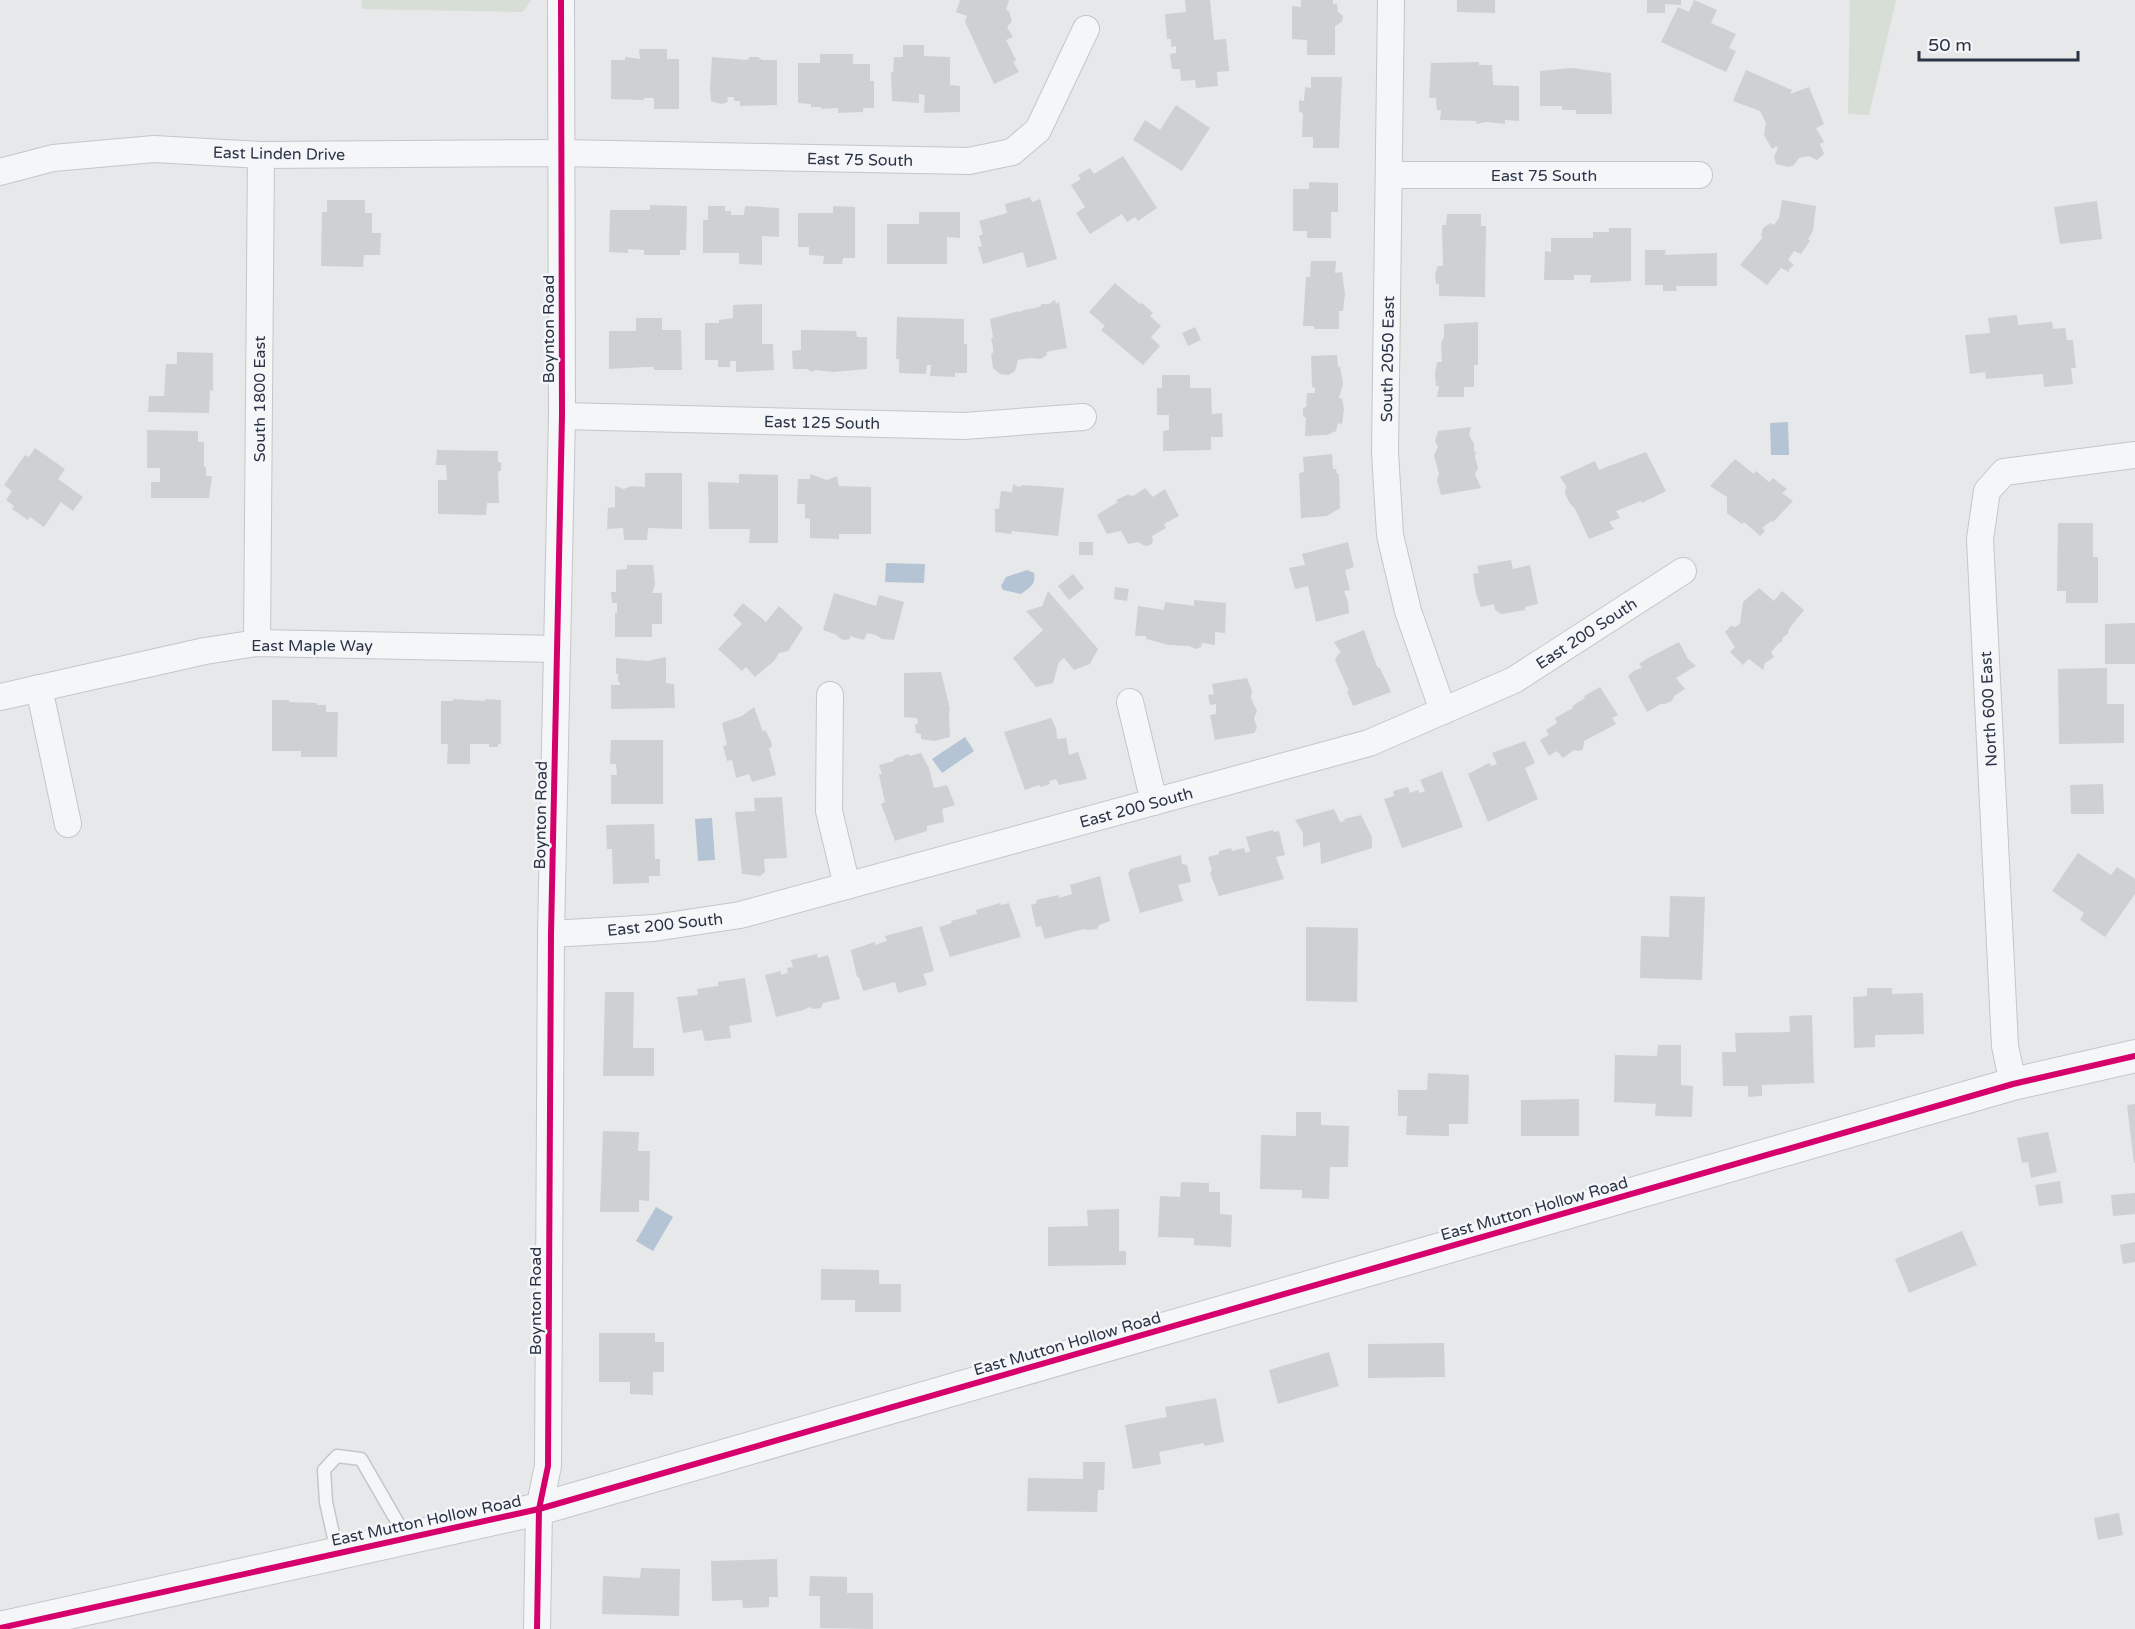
<svg xmlns="http://www.w3.org/2000/svg" width="2135" height="1629" font-family="'Varela Round',sans-serif">
<rect width="100%" height="100%" fill="#e6e8ea"/>
<g fill="#d6ded6">
<path d="M362 0H531L523 12 362 9Z"/>
<path d="M1850 0H1896L1869 115 1848 114Z"/>
</g>
<g fill="#b4c4d5">
<path d="M1788 422 1789 455H1771L1770 423Z"/>
<path d="M886 563 925 564 924 583 885 582Z"/>
<path d="M1027 570 1034 573C1036 585 1030 587 1021 594L1003 590 1001 586 1006 577Z"/>
<path d="M965 737 974 751 942 773 932 759Z"/>
<path d="M712 818 715 860 698 861 695 819Z"/>
<path d="M656 1207 673 1217 653 1251 636 1241Z"/>
</g>
<g fill="#ced0d3">
<path d="M960 0H1009L1006 10 1009 11 1012 21 1007 27 1013 37 1006 40 1016 60 1013 62 1019 72 994 84 965 22 967 16 956 12Z"/>
<path d="M1185 0H1210L1214 40 1226 39 1229 71 1217 72 1218 86 1196 88 1195 80 1181 81 1180 69H1172L1170 54 1176 53V46L1171 47V39H1167L1165 14 1186 12Z"/>
<path d="M1301 0H1333V4H1337L1338 12 1343 16 1342 22 1335 26V55H1307V40L1292 39V6L1301 7Z"/>
<path d="M1457 0H1495V13L1457 12Z"/>
<path d="M1647 0H1681V5L1665 4V13H1647Z"/>
<path d="M1694 0 1717 10 1711 23 1736 34 1729 48 1736 51 1726 72 1661 42 1678 7 1689 12Z"/>
<path d="M903 45H924V56L950 57V85L960 86V112L924 113 925 95 919 94V103L892 101 891 72H893L894 57H903Z"/>
<path d="M639 49H667V59H679V109H654V98H644V100L611 99V60H625V57L640 59Z"/>
<path d="M820 54H853V64H870V81H874V108H863V112L838 113V108L821 109V107H811V104L798 103V63H820Z"/>
<path d="M712 57 747 60 750 57H758L762 60H777V105L740 106V101H734V97H727L728 102 721 104 711 101 710 88Z"/>
<path d="M1479 62V65H1492L1493 85 1519 86V121L1505 120V124L1486 122 1476 124 1477 121 1440 120 1441 110H1437L1436 98H1429L1431 63Z"/>
<path d="M1571 68 1611 73 1612 114H1576V110H1562V106H1540V71Z"/>
<path d="M1746 70 1792 90 1790 94 1809 87 1824 124 1816 128 1824 142 1820 144 1824 154 1817 160 1809 156 1799 158 1794 165 1788 167 1776 164 1774 157 1778 148 1776 146 1772 149 1764 135 1766 123 1760 111 1733 101Z"/>
<path d="M1311 77H1342L1339 148H1313V137H1302L1303 113 1299 112V100L1304 101 1305 87 1311 88Z"/>
<path d="M1176 105 1210 128 1182 171 1133 140 1145 120 1160 130Z"/>
<path d="M1123 156 1157 208 1138 221 1135 217 1127 222 1122 214 1090 234 1076 213 1085 207 1071 185 1081 179 1078 175 1090 168 1094 174Z"/>
<path d="M1309 182 1338 183V212H1331V238H1307V231H1293V189H1309Z"/>
<path d="M1030 197 1032 202 1040 199 1057 259 1027 268 1023 252 983 264 978 247 982 246 979 236 983 234 979 221 1007 213 1005 204Z"/>
<path d="M327 200H365V213H372V233H381L380 255H364L363 267 321 266 322 212H327Z"/>
<path d="M1782 200 1816 206 1813 231 1808 239 1810 241 1801 254 1794 251 1788 260 1794 265 1789 269V272L1781 268 1767 285 1740 265 1763 237 1761 236 1763 228 1770 223 1774 225 1779 218Z"/>
<path d="M2097 201 2102 239 2060 244 2054 207Z"/>
<path d="M650 205 687 206 686 250H680V255H644V250L628 249V253L609 252 610 210H650Z"/>
<path d="M708 206H725V211H731V215H744L745 206 779 208V237L762 236V265L739 264V253H703V220H708Z"/>
<path d="M833 206 855 207V258H843L842 264H823L824 256 809 255V247H798V213H833Z"/>
<path d="M919 212H960V238L947 237V264H887V224H919Z"/>
<path d="M1447 214H1481V226H1486L1485 297 1439 296V284H1436L1435 274 1438 266H1443L1442 225H1446Z"/>
<path d="M1609 228H1631V281L1590 283 1591 275H1574V280H1544L1545 251 1551 252V238H1593V232H1609Z"/>
<path d="M1645 250H1666L1665 255 1717 253V286H1676L1677 291H1663V285H1645Z"/>
<path d="M1311 261H1336L1335 273 1342 272 1345 294 1343 311H1339V329H1314V326H1303L1306 277H1310Z"/>
<path d="M1115 283 1140 304 1142 303 1153 313 1150 316 1161 326 1151 337 1160 346 1143 365 1101 330 1105 326 1089 312Z"/>
<path d="M1055 300 1056 304 1059 302 1067 348 1046 352 1047 355 1041 359 1030 358 1018 360 1015 371 1009 375 1000 374 993 368 991 353H993V347L991 339 993 337 990 319 1019 311V313L1023 310 1036 308 1041 306V304H1049Z"/>
<path d="M762 304V344H773L774 370 736 372V361H730V367H718V360H705V323H719V320L733 318V305Z"/>
<path d="M2017 315 2018 325 2052 322 2053 329 2065 328 2067 340H2073L2076 368H2071L2073 384 2044 387 2043 374 1986 379 1985 372 1970 374 1965 335 1990 333 1988 318Z"/>
<path d="M897 317 964 319V344H967V373H955V377L930 376 931 365H927L926 374 899 373V359H896Z"/>
<path d="M636 318H662V330H681L682 370H654V367H646L609 369V331H636Z"/>
<path d="M1478 322V365H1474V387H1464V397H1437L1439 386H1436L1435 373 1437 362H1442L1441 344 1444 336V324Z"/>
<path d="M1195 327 1201 340 1188 346 1182 333Z"/>
<path d="M801 330 856 331 857 337H867V369L833 372 815 370 812 372 807 369H793L792 351 801 350Z"/>
<path d="M177 352 213 353V391L210 390 209 413 148 412 149 396H164L166 364H177Z"/>
<path d="M1337 355 1338 367H1340L1343 383 1339 398 1342 399 1344 409 1342 424 1338 423 1336 431 1327 435 1305 436 1306 418 1303 416V408L1306 407 1307 393H1315V388L1312 387 1311 356Z"/>
<path d="M1162 375H1190V388H1211L1212 414 1222 413 1223 437H1211V450L1163 451V431L1169 430V415H1157V388H1162Z"/>
<path d="M1471 427 1469 435 1474 444V451L1476 452 1475 458 1478 468 1475 474 1481 488 1441 495 1437 480 1439 474 1434 455 1438 447 1435 441 1438 431Z"/>
<path d="M147 430 198 431V442H204V467H206V476H212L209 498H151V482H160V468H147Z"/>
<path d="M35 448 65 469 58 479 83 497 73 511 61 502 44 527 30 517 28 520 12 509 14 506 6 500 12 491 4 485 25 455 29 457Z"/>
<path d="M437 450 498 451V462H501V471H498L499 503H487L486 515 438 514V480H447L446 465H436Z"/>
<path d="M1646 452 1666 491 1642 503 1641 501 1616 511 1620 518 1609 522 1614 529 1589 539 1575 509 1569 502 1565 493 1566 486 1560 477 1595 461 1599 470Z"/>
<path d="M1332 454 1333 469H1336L1337 474H1339L1340 508 1327 516 1301 518 1299 473 1304 472 1303 457Z"/>
<path d="M1735 459 1754 474 1756 471 1769 482 1773 478 1787 489 1782 493 1793 501 1773 522 1771 521 1762 528 1765 531 1760 536 1744 522 1742 524 1727 513V497L1710 486Z"/>
<path d="M645 473H682V529L648 528 647 540H624L623 528 607 529 608 508 615 507V486L624 489 631 486 645 487Z"/>
<path d="M739 474 778 475V543H749L750 529H709L708 482 739 483Z"/>
<path d="M810 474 827 480 837 476 839 486 871 487V534H839V539L810 538V519L805 518V504H797L798 479H810Z"/>
<path d="M1013 484 1019 487 1023 485 1064 488 1058 536 1012 531 1011 534 995 532V509H999L1001 491 1012 492Z"/>
<path d="M1145 488 1153 497 1165 489 1179 516 1164 524 1166 528 1152 536 1153 542 1150 545 1145 546 1138 542 1128 544 1121 531 1107 534 1097 515 1118 502 1116 500 1129 494 1130 496 1135 495Z"/>
<path d="M2058 523H2093V557H2098V603H2066V591H2057Z"/>
<rect x="1079" y="542" width="14" height="13"/>
<path d="M1348 542 1354 567 1345 570 1350 590 1344 591 1348 602 1349 613 1316 622 1308 586 1295 589 1289 568 1305 565 1302 554Z"/>
<path d="M1511 560 1513 569 1530 565 1538 604 1525 607V610L1501 614 1495 610 1494 604 1481 607 1476 594 1473 574 1479 573 1477 566Z"/>
<path d="M627 565H653L655 585 652 593H662V624H652V637H615V613H617V603H612L611 592H616V570L627 569Z"/>
<path d="M1073 574 1084 588 1069 600 1058 586Z"/>
<path d="M1115 587 1129 589 1127 601 1114 599Z"/>
<path d="M1759 588 1774 601 1782 591 1804 610 1789 629 1788 634 1783 637 1782 642 1779 643 1771 652 1774 657 1765 663 1763 670 1749 659 1743 665 1730 652 1735 647 1725 632 1731 626 1735 627 1740 624 1743 602Z"/>
<path d="M1048 591 1098 649 1090 664 1074 670 1064 658 1059 662 1053 683 1036 687 1013 658 1043 630 1026 611 1042 606Z"/>
<path d="M834 593 876 606 879 595 904 602 894 640 882 639 876 635 867 633 864 640 850 636V639L843 640 837 636V635L823 630Z"/>
<path d="M1194 600 1226 603 1225 633 1215 632V645L1202 643 1201 647 1196 649 1189 646 1169 645 1146 639V636H1135L1138 606 1164 610 1165 602 1194 606Z"/>
<path d="M743 603 766 622 779 606 803 628 788 651 779 653 774 661 755 677 746 667 742 671 718 649 742 624 733 615Z"/>
<path d="M2135 623V664H2105V624Z"/>
<path d="M1364 630 1377 667 1380 668 1391 692 1353 706 1347 691H1349L1335 660 1338 654 1341 653 1334 642Z"/>
<path d="M1679 642 1688 659 1696 666 1676 678 1685 689 1674 696 1672 701 1665 704H1661L1647 712 1628 676 1635 670 1642 668 1639 664 1648 658Z"/>
<path d="M666 657V683L674 684 675 708 611 709V685H620V682H618V674H616V658L648 661Z"/>
<path d="M2107 668V704H2124V743L2059 744 2058 669Z"/>
<path d="M941 672 950 709 949 713 950 737 934 741 921 739V734L916 733 915 724H918L917 718 904 717V673Z"/>
<path d="M1247 678 1252 691 1251 698 1257 711 1254 718 1257 728 1254 733 1215 740 1210 715 1216 714V704L1210 705 1208 695 1214 694 1212 684Z"/>
<path d="M1600 687 1618 715 1612 718 1616 724 1584 741 1583 749 1580 751 1574 750 1563 758 1557 751 1549 756 1540 740 1549 735 1546 730 1557 723 1555 718 1573 708 1572 706 1585 698 1584 696Z"/>
<path d="M453 699 485 701V699L501 700V744H498V747H489V744H470V764H447L448 744H441V701H453Z"/>
<path d="M272 700H289V702L317 703V705H326V712H338L337 757H301V751H272Z"/>
<path d="M754 707 763 732 765 730 771 741 772 747 769 748 776 775 752 782 749 774 736 778 732 760 727 761 723 746 727 745 722 723 742 716Z"/>
<path d="M1051 718 1056 728 1057 739 1066 738 1069 755 1078 752 1087 779 1059 785 1056 779 1049 781 1050 784 1041 787 1039 785 1025 790 1004 732Z"/>
<path d="M611 740H663V804H611V775H617L616 764H610Z"/>
<path d="M1525 741 1535 763 1525 768 1538 799 1488 822 1468 774 1489 763 1491 766 1497 764 1492 753Z"/>
<path d="M921 753 929 768 934 788 947 785 955 805 942 809 944 822 927 826V831L895 841 881 804 885 802 881 785 879 774H882L879 765 894 761V759L908 754 910 756Z"/>
<path d="M1442 771 1463 827 1402 848 1384 799 1394 796 1393 791 1408 787 1410 793 1418 790 1420 793 1425 791 1420 780Z"/>
<path d="M2103 784 2104 814H2071L2070 785Z"/>
<path d="M782 797 787 858 764 859 765 872 760 876 742 874 735 812 755 811 754 798Z"/>
<path d="M1334 809 1340 822 1345 821 1344 819 1361 815 1372 837V848L1321 864 1320 842 1303 847V833L1295 820Z"/>
<path d="M654 824 655 859H660V876H649V883L613 884 612 849H607L606 825Z"/>
<path d="M1273 830 1274 832 1279 831 1285 855 1276 857 1284 879 1219 896 1210 873 1212 870 1208 857 1219 854V851L1231 848 1232 851 1244 848 1246 853 1250 851 1246 837Z"/>
<path d="M2078 853 2111 875 2117 867 2135 879V894L2105 937 2080 920 2084 913 2052 891Z"/>
<path d="M1181 855 1182 864 1187 865 1191 882 1178 885 1183 901 1140 913 1128 873 1131 869Z"/>
<path d="M1100 876 1110 921 1099 925 1097 929 1087 930 1084 929 1045 939 1041 926 1036 927 1031 905 1037 903 1036 900 1059 895V898L1072 894 1070 885Z"/>
<path d="M1670 896 1705 897 1702 980 1640 978 1641 936 1669 937Z"/>
<path d="M1000 903 1001 905 1009 903 1021 937 950 957 939 927 952 923 951 921 977 914 976 910Z"/>
<path d="M922 926 934 971 923 974 927 985 898 993 895 982 863 991 859 977H857L851 950 875 942V945L887 941 885 936Z"/>
<path d="M1306 927 1358 928 1357 1002 1306 1001Z"/>
<path d="M817 954 818 958 828 955 840 999 823 1003 821 1008 812 1009 810 1007 803 1010 776 1017 765 975 781 971V975L788 973 787 968 793 967 791 960Z"/>
<path d="M745 978 752 1022 729 1026 731 1038 705 1041 702 1030 683 1033 677 997 698 995 697 989 718 986V982Z"/>
<path d="M1867 988H1892V994L1923 993 1924 1034 1875 1035V1047L1854 1048 1853 997 1867 996Z"/>
<path d="M605 992H634L633 1048H654V1076H603Z"/>
<path d="M1812 1015 1814 1083 1762 1085V1096L1748 1097V1086H1723L1722 1052H1736L1735 1033 1790 1032 1789 1016Z"/>
<path d="M1658 1045H1681V1085L1693 1086 1692 1117 1655 1116 1656 1104 1614 1102 1615 1055 1657 1056Z"/>
<path d="M1428 1073 1469 1075 1468 1124H1449V1136L1406 1135 1407 1116H1398V1090H1427Z"/>
<path d="M1579 1099V1136H1521V1100Z"/>
<path d="M2135 1104V1163H2134L2127 1105Z"/>
<path d="M1296 1112H1321V1125L1349 1126 1348 1167H1330L1329 1199 1302 1198V1190L1260 1189 1261 1135 1296 1136Z"/>
<path d="M603 1131 639 1132 638 1151H650L649 1201 639 1200V1212H600Z"/>
<path d="M2048 1132 2057 1172 2031 1178 2028 1162 2022 1163 2017 1138Z"/>
<path d="M2060 1181 2063 1203 2039 1206 2035 1185Z"/>
<path d="M1181 1182 1209 1183V1192H1220V1214L1232 1215 1231 1247 1194 1245V1238L1158 1237 1160 1196 1180 1197Z"/>
<path d="M2135 1193V1214L2113 1216 2111 1195Z"/>
<path d="M1119 1209V1251H1126V1265L1048 1266V1227L1088 1226 1087 1210Z"/>
<path d="M1962 1231 1977 1265 1909 1293 1895 1259Z"/>
<path d="M2135 1242V1262L2123 1264 2120 1245Z"/>
<path d="M821 1269 879 1270V1284H901V1312H855V1300H821Z"/>
<path d="M599 1333H655V1342H664V1372H653V1395L630 1394V1382H599Z"/>
<path d="M1444 1343 1445 1377 1368 1378V1344Z"/>
<path d="M1329 1352 1339 1386 1278 1404 1269 1370Z"/>
<path d="M1216 1398 1224 1442 1204 1446V1443L1159 1452 1161 1464 1133 1469 1125 1425 1167 1417 1165 1407Z"/>
<path d="M1083 1462H1105L1104 1490H1098L1097 1512 1027 1511 1028 1478 1083 1479Z"/>
<path d="M2119 1513 2123 1535 2098 1540 2094 1518Z"/>
<path d="M777 1559 778 1597H769V1607L743 1608 742 1600 712 1601 711 1561Z"/>
<path d="M641 1568 680 1569 679 1616 602 1614 603 1576 640 1578Z"/>
<path d="M810 1576 847 1577V1593H873V1629L820 1628V1596H809Z"/>
</g>
<g fill="none" stroke-linecap="round" stroke-linejoin="round">
<defs>
<path id="service" d="M337 1552 326 1502 324 1470 337 1456 361 1459 406 1537"/>
<g id="minor">
<path d="M1391 0 1385 452 1390 535 1408 611 1443 711"/>
<path d="M0 172 53 158 154 149 261 155 561 153 969 161 1012 152 1038 130 1086 29"/>
<path d="M1389 175H1699"/>
<path d="M562 416 964 426 1083 417"/>
<path d="M257 643 261 155"/>
<path d="M39 688 68 824"/>
<path d="M830 695 829 811 847 886"/>
<path d="M0 697 205 651 257 643 557 649"/>
<path d="M1130 702 1154 802"/>
<path d="M551 934 654 928 740 915 1369 743 1514 680 1683 571"/>
<path d="M2013 1084 2005 1046 1980 539 1987 491 2004 472 2135 455"/>
<path d="M537 1629 539 1509 548 1466 551 934 562 416 561 0"/>
</g>
<path id="tertiary" d="M0 1628 539 1509 2013 1084 2135 1056"/>
</defs>
<use href="#service" stroke="#c4c6c8" stroke-width="15"/>
<use href="#minor" stroke="#c4c6c8" stroke-width="28"/>
<use href="#tertiary" stroke="#c4c6c8" stroke-width="34"/>
<use href="#service" stroke="#f5f6f7" stroke-width="12"/>
<use href="#minor" stroke="#f5f6f7" stroke-width="26"/>
<use href="#tertiary" stroke="#f5f6f7" stroke-width="32"/>
<defs>
<g id="cycleway">
<path d="M0 1628 539 1509 2013 1084 2135 1056"/>
<path d="M537 1629 539 1509 548 1466 551 934 562 416 561 0"/>
</g>
</defs>
<use href="#cycleway" stroke="#f4f6f9" stroke-width="10"/>
<use href="#cycleway" stroke="#d6006c" stroke-width="6"/>
</g>
<g text-anchor="middle" stroke-width="5" stroke-linejoin="round" paint-order="stroke">
<g font-size="16" fill="#2b3445" stroke="#f4f6f9">
<text transform="translate(279 153) rotate(1)" y="6">East Linden Drive</text>
<text transform="translate(860 159) rotate(1)" y="6">East 75 South</text>
<text x="1544" y="181">East 75 South</text>
<text transform="translate(548 329) rotate(-90)" y="6">Boynton Road</text>
<text transform="translate(1387 359) rotate(-89)" y="6">South 2050 East</text>
<text transform="translate(259 399) rotate(-90)" y="6">South 1800 East</text>
<text transform="translate(822 422) rotate(1)" y="6">East 125 South</text>
<text transform="translate(1586 633) rotate(-33)" y="6">East 200 South</text>
<text x="312" y="651">East Maple Way</text>
<text transform="translate(1988 709) rotate(-93)" y="6">North 600 East</text>
<text transform="translate(1136 807) rotate(-15)" y="6">East 200 South</text>
<text transform="translate(540 815) rotate(-89)" y="6">Boynton Road</text>
<text transform="translate(665 924) rotate(-6)" y="6">East 200 South</text>
<text transform="translate(1534 1208) rotate(-16)" y="6">East Mutton Hollow Road</text>
<text transform="translate(535 1301) rotate(-90)" y="6">Boynton Road</text>
<text transform="translate(1067 1343) rotate(-16)" y="6">East Mutton Hollow Road</text>
<text transform="translate(426 1520) rotate(-12)" y="6">East Mutton Hollow Road</text>
</g>
</g>
<path d="M1919 51v9h159v-9" fill="none" stroke="#2b3445" stroke-width="3"/>
<text x="1928" y="51" font-size="18" fill="#2b3445" stroke="#f4f6f9" stroke-width="4.5" paint-order="stroke">50 m</text>
</svg>
